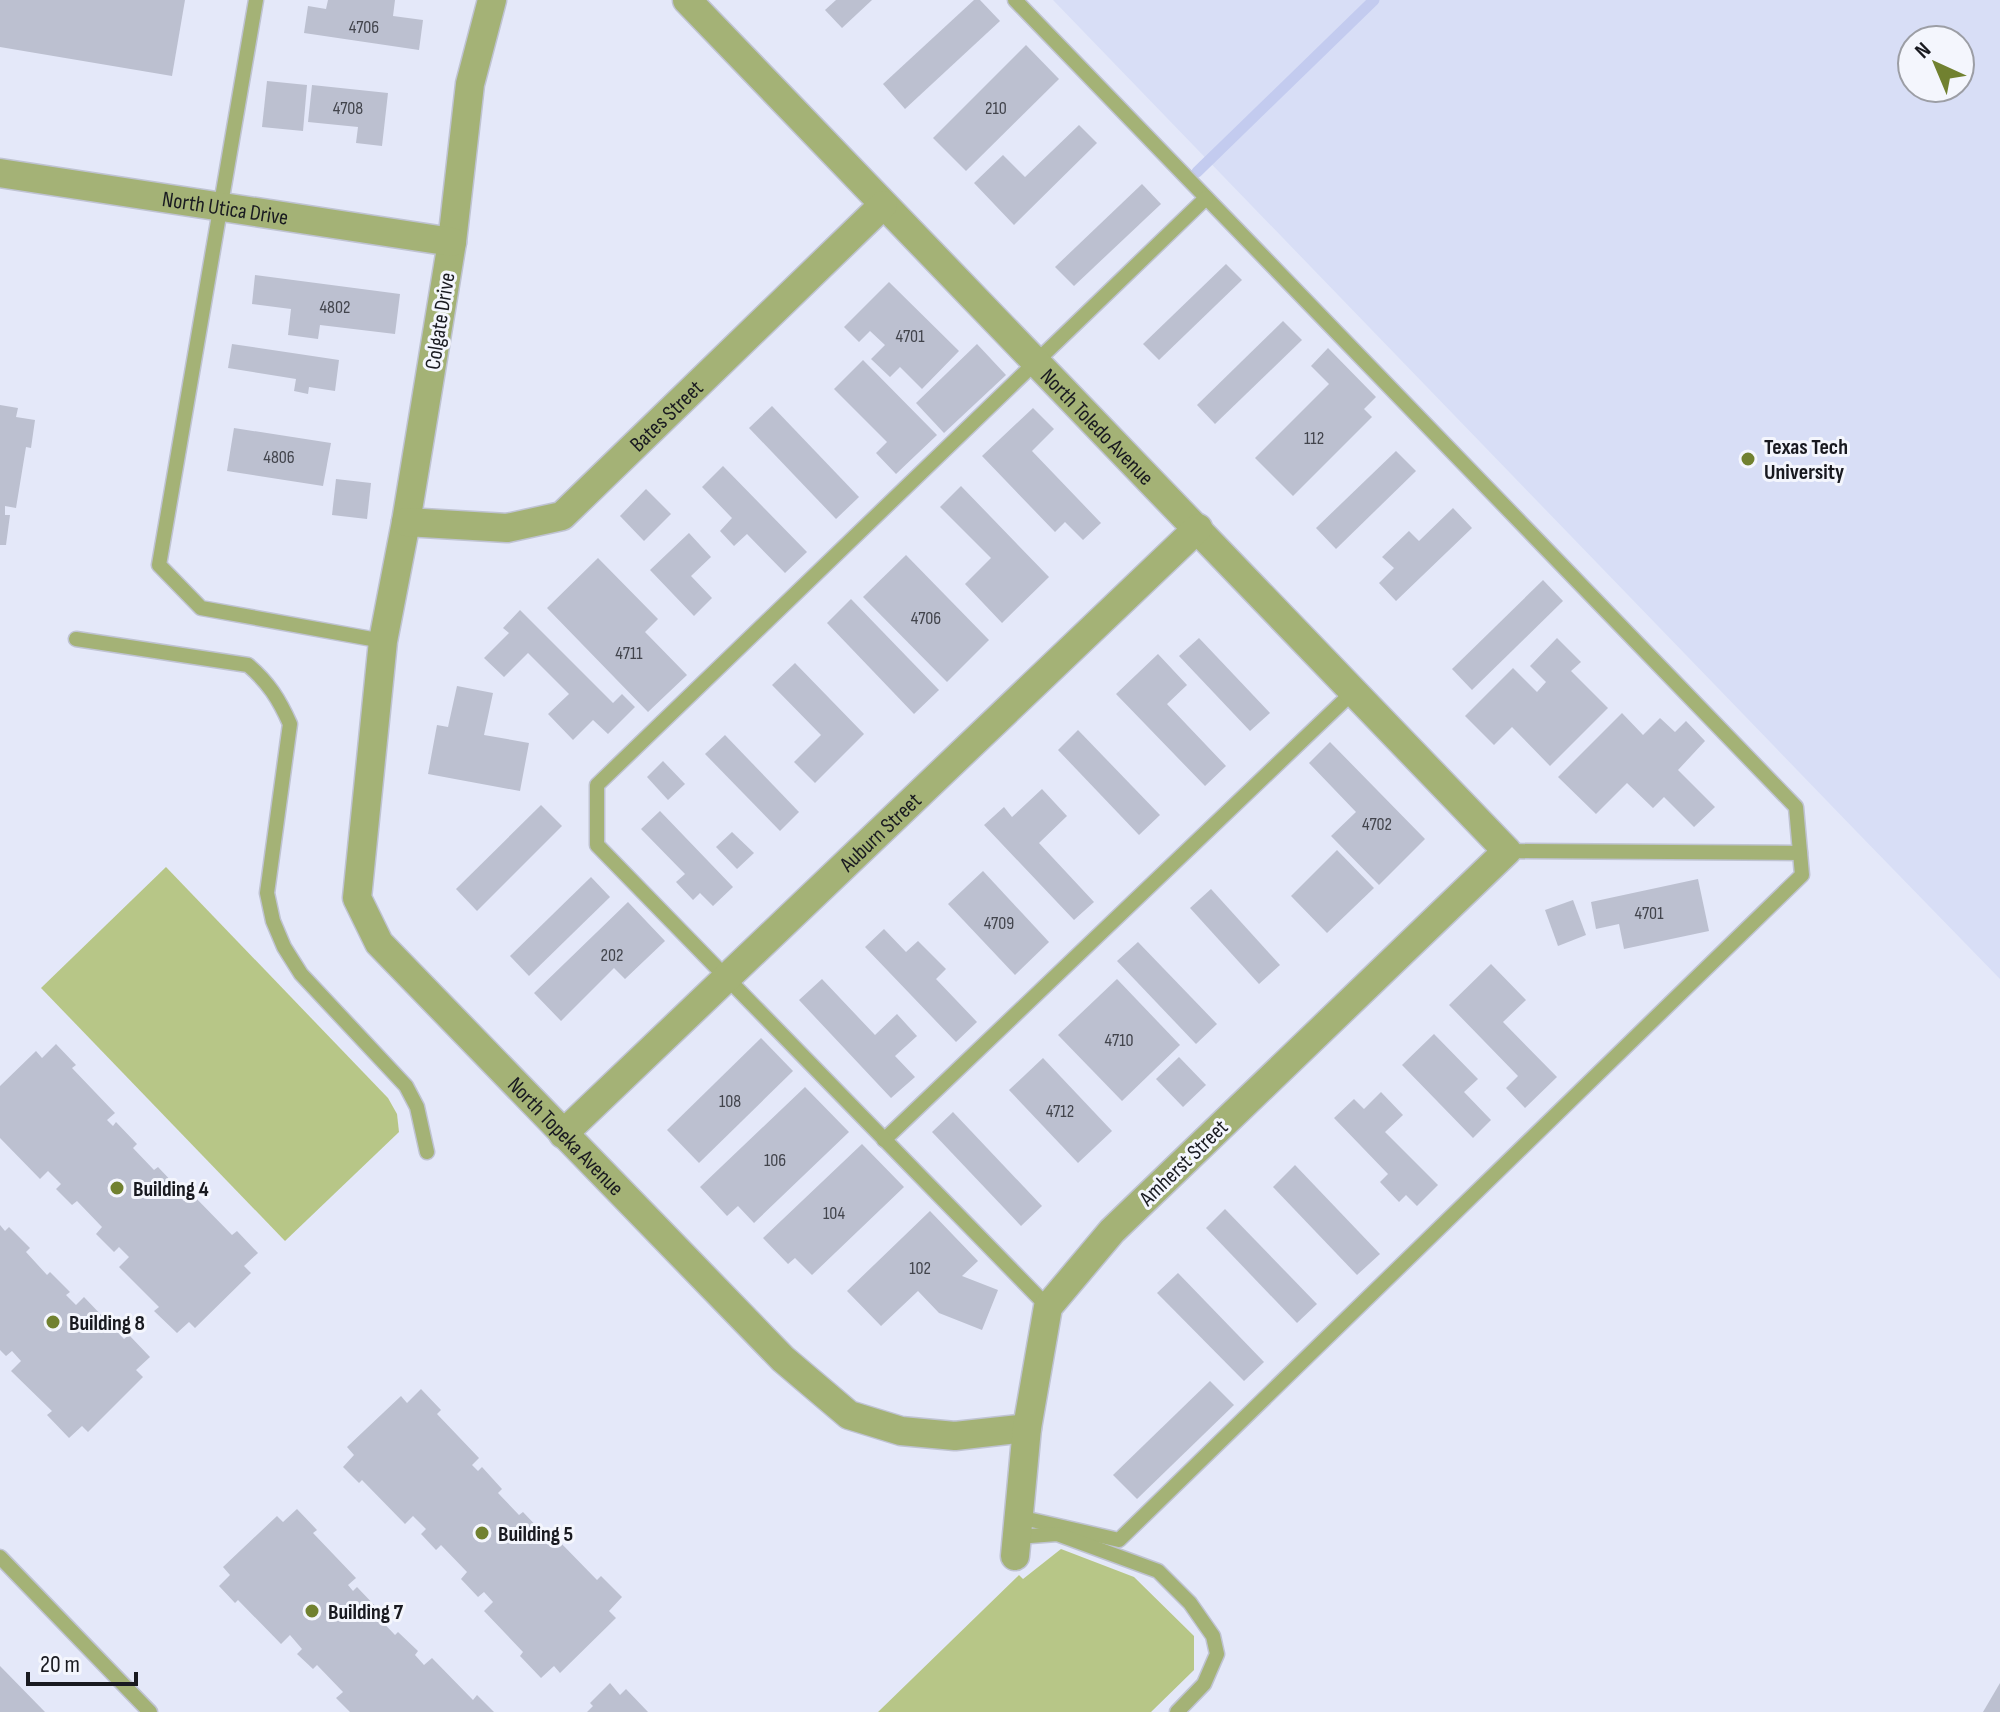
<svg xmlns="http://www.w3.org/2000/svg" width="2000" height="1712" font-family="'Sofia Sans Condensed',sans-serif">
<rect width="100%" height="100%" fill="#e4e8f9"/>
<path fill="#d8def6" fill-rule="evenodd" d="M1053 0H2000V979L1856 831ZM1912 40H1960V88H1912Z"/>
<g fill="#b7c687">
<path d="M166 867 388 1098 397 1114 399 1132 285 1241 41 988Z"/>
<path d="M1061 1549 1134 1577 1194 1636V1670L1151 1712H878L1019 1575 1023 1579Z"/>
</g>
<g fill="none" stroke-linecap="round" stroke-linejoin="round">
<path stroke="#c3cbef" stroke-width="11" d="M1197 172 1374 0"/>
</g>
<g fill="#bcc0d0">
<path d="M0 0H185L172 76 0 47Z"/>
<path d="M328 0H395L393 16 423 20 419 50 304 33 308 6 326 9Z"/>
<path d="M836 0H872L842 28 825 10Z"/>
<path d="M974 0H980L1000 21 905 109 883 84Z"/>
<path d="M1026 45 1059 79 966 171 933 138Z"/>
<path d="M267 81 307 85 303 131 262 127Z"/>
<path d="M312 85 388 93 382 146 356 143 358 127 308 122Z"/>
<path d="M1079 125 1097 143 1014 225 974 183 1003 155 1025 177Z"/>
<path d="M1142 184 1161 204 1074 286 1055 267Z"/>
<path d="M1226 264 1242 280 1159 360 1143 344Z"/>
<path d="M255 275 400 294 395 334 320 325 318 339 288 335 291 309 252 304Z"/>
<path d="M889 282 959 351 922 389 900 367 890 377 871 359 885 345 870 331 859 342 844 327Z"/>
<path d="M1283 321 1302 340 1215 424 1197 405Z"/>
<path d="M232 344 339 360 335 391 309 387 308 394 294 391 296 379 228 368Z"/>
<path d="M977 344 1006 375 944 433 916 403Z"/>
<path d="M1328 348 1376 397 1364 409 1372 417 1293 496 1255 458 1329 384 1311 366Z"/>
<path d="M863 360 937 435 896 474 876 453 887 442 834 389Z"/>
<path d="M0 405 18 408 16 417 35 420 31 448 26 447 16 508 5 506V515H10L6 545H0Z"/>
<path d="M772 406 859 497 836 519 749 428Z"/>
<path d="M1033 408 1054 429 1032 451 1101 523 1083 540 1065 522 1055 532 982 456Z"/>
<path d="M234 428 331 443 323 486 227 471Z"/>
<path d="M1396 451 1416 471 1336 549 1316 528Z"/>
<path d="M723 466 807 552 785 573 747 534 734 546 720 531 732 518 702 487Z"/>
<path d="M336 479 371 483 367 519 332 515Z"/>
<path d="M961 486 1049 577 1002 623 965 584 991 558 940 507Z"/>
<path d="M646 489 671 514 644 541 620 516Z"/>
<path d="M1453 508 1472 528 1396 601 1379 583 1394 568 1382 557 1409 531 1419 541Z"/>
<path d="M689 533 711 557 691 576 712 598 694 616 650 570Z"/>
<path d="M906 555 989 640 947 682 863 597Z"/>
<path d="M598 558 658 619 645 632 687 675 648 712 547 608Z"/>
<path d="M1543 580 1563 601 1472 690 1452 669Z"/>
<path d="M851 599 939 690 914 714 827 623Z"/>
<path d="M520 610 613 703 622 694 635 707 608 734 593 720 573 740 548 714 569 694 528 653 504 677 484 658 509 633 503 628Z"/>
<path d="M1199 638 1270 713 1250 731 1179 656Z"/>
<path d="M1557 638 1581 662 1571 671 1608 708 1550 766 1512 727 1494 745 1465 716 1513 668 1537 692 1546 682 1530 666Z"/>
<path d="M1158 654 1187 685 1167 704 1226 766 1205 786 1116 694Z"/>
<path d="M795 663 864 734 815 783 794 762 821 735 772 685Z"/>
<path d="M457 686 493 693 484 735 529 743 520 791 428 774 437 725 448 727Z"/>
<path d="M1622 713 1643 735 1660 718 1675 732 1686 721 1705 741 1678 770 1715 807 1694 827 1664 797 1653 808 1627 783 1596 814 1558 777Z"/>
<path d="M1078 730 1160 815 1139 835 1058 750Z"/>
<path d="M725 735 799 812 780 831 705 754Z"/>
<path d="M1330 742 1425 839 1379 885 1331 836 1356 812 1309 763Z"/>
<path d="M663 761 685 784 668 800 647 777Z"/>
<path d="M1042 789 1067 816 1039 843 1094 902 1074 920 984 825 1004 807 1012 817Z"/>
<path d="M541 805 562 826 477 911 456 889Z"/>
<path d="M660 811 733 887 713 906 700 893 693 900 676 882 685 874 641 829Z"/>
<path d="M732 832 754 853 737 869 716 847Z"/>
<path d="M1337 850 1374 888 1327 933 1291 896Z"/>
<path d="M983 871 1049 942 1015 975 948 904Z"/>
<path d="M591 877 610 897 529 976 510 956Z"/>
<path d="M1698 879 1709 931 1624 949 1619 924 1596 929 1591 902Z"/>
<path d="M1211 889 1280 965 1259 984 1190 908Z"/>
<path d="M1573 900 1586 935 1558 946 1545 910Z"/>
<path d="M628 902 665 941 625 979 614 968 561 1021 534 993Z"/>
<path d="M884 929 906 952 918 941 946 969 936 979 977 1022 956 1042 865 947Z"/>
<path d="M1138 942 1217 1024 1196 1044 1117 961Z"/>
<path d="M1491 964 1526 1000 1503 1022 1557 1077 1525 1108 1506 1088 1518 1076 1449 1005Z"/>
<path d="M822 979 875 1035 897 1014 917 1036 895 1056 915 1077 891 1098 799 1000Z"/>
<path d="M1117 979 1180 1045 1122 1101 1058 1035Z"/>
<path d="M1434 1034 1478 1079 1464 1092 1491 1120 1473 1138 1402 1065Z"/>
<path d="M761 1038 793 1071 699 1163 667 1130Z"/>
<path d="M56 1044 76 1065 72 1068 115 1113 107 1120 113 1126 116 1122 137 1144 133 1148 154 1170 158 1167 177 1187 174 1190 184 1201 191 1193 232 1235 237 1231 258 1253 244 1266 251 1273 195 1328 189 1322 177 1333 154 1311 159 1307 119 1267 129 1257 119 1247 114 1252 96 1234 102 1227 77 1201 72 1205 56 1189 61 1184 48 1171 40 1179 0 1138V1086L36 1051 42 1058Z"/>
<path d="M1179 1057 1206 1085 1183 1107 1156 1079Z"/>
<path d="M1043 1058 1112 1131 1078 1163 1009 1090Z"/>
<path d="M805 1087 849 1132 754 1223 738 1206 727 1216 700 1187Z"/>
<path d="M1381 1092 1403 1115 1385 1132 1438 1185 1417 1206 1406 1195 1399 1202 1380 1182 1388 1174 1334 1118 1354 1099 1364 1109Z"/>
<path d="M953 1112 1042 1206 1021 1226 932 1132Z"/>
<path d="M862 1144 904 1187 812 1275 795 1258 788 1264 763 1238Z"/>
<path d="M1295 1165 1380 1254 1357 1275 1273 1187Z"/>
<path d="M1225 1209 1317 1304 1297 1323 1206 1228Z"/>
<path d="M930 1211 978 1261 962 1276 998 1290 982 1330 939 1313 918 1291 881 1326 847 1291Z"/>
<path d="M0 1225 5 1231 9 1227 30 1248 26 1252 47 1275 50 1272 70 1292 66 1295 76 1305 84 1297 124 1339 129 1335 150 1357 136 1370 143 1377 88 1432 82 1426 69 1438 47 1415 52 1411 11 1371 21 1361 12 1351 6 1356 0 1350Z"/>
<path d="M1178 1273 1264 1362 1244 1381 1157 1293Z"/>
<path d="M1210 1381 1234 1405 1137 1499 1113 1475Z"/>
<path d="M421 1389 441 1410 437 1414 479 1458 472 1465 478 1471 482 1467 502 1489 498 1493 519 1515 523 1512 542 1532 539 1536 548 1545 556 1538 597 1580 601 1576 622 1597 609 1611 616 1618 560 1673 554 1666 541 1678 520 1656 523 1652 484 1611 493 1602 484 1592 478 1597 461 1579 467 1572 441 1545 436 1550 421 1534 426 1529 413 1516 405 1524 362 1480 359 1483 343 1467 354 1455 347 1447 401 1396 407 1403Z"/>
<path d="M297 1509 317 1530 313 1533 356 1578 348 1585 353 1591 357 1587 378 1609 374 1613 395 1635 398 1632 418 1651 415 1655 424 1665 432 1658 473 1700 477 1695 494 1712H350L336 1698 343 1692 317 1665 313 1669 297 1654 302 1649 290 1635 281 1644 238 1600 235 1603 219 1586 230 1575 223 1567 277 1516 283 1522Z"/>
<path d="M0 1666 45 1712H0Z"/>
<path d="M610 1683 620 1695 626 1689 648 1712H587L593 1706 590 1703Z"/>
<path d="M2000 1683V1712H1983Z"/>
</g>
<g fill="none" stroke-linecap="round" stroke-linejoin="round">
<defs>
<g id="service">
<path d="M256 0 159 565 201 608 383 641"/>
<path d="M1015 0 1796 807 1802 875 1119 1540 1019 1517"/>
<path d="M76 639 248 665C268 682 279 699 290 724L267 893 273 921 284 947 301 974 406 1086 417 1107 427 1152"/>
<path d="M1507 851 1800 853"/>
<path d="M884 1140 1354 691"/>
<path d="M1048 1307 597 845V785L1206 198"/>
<path d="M1017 1537 1057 1534 1158 1571 1190 1603 1213 1636 1217 1654 1204 1684 1177 1712"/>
<path d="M0 1557 150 1712"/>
</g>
<g id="minor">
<path id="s1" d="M492 0 470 84 452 242 406 522 383 641 357 898 379 943 783 1359 849 1415 901 1431 955 1436 1027 1428"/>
<path id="s2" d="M687 0 1507 851 1112 1231 1048 1307 1027 1428 1015 1556"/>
<path id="s3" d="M0 173 452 242"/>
<path id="s4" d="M406 522 507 528 562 516 883 205"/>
<path id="s5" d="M563 1134 1198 528"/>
</g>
</defs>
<use href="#service" stroke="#bfc3d2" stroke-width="17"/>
<use href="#minor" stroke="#bfc3d2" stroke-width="31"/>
<use href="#service" stroke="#a4b276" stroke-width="14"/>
<use href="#minor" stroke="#a4b276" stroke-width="28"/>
</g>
<g fill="#718130" stroke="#f4f6fd" stroke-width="3">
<circle cx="1748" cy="459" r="8"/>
<circle cx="117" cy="1188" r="8"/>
<circle cx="53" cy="1322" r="8"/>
<circle cx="482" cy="1533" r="8"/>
<circle cx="312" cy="1611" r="8"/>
</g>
<g text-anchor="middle" stroke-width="6" stroke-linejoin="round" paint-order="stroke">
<g font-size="18" fill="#42444c">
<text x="364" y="33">4706</text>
<text x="348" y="114">4708</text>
<text x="996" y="114">210</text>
<text x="335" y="313">4802</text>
<text x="910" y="342">4701</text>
<text x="1314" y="444">112</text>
<text x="279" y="463">4806</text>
<text x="926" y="624">4706</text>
<text x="629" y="659">4711</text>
<text x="1377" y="830">4702</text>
<text x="1649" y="919">4701</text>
<text x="999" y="929">4709</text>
<text x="612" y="961">202</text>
<text x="1119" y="1046">4710</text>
<text x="730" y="1107">108</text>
<text x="1060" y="1117">4712</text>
<text x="775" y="1166">106</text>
<text x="834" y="1219">104</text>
<text x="920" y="1274">102</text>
</g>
<g font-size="22" fill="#191a20" stroke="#f4f6fd">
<text dy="8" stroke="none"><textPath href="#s3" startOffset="228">North Utica Drive</textPath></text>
<text transform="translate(439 321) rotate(-81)" y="8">Colgate Drive</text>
<text dy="8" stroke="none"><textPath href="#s4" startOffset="302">Bates Street</textPath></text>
<text dy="8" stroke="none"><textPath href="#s2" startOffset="592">North Toledo Avenue</textPath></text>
<text dy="8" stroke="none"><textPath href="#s5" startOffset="438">Auburn Street</textPath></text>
<text dy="8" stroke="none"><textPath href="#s1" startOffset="1228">North Topeka Avenue</textPath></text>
<text transform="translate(1183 1162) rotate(-44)" y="8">Amherst Street</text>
</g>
<g font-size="22" font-weight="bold" fill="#191a20" stroke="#f4f6fd" text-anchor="start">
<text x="1764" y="454">Texas Tech<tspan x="1764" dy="25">University</tspan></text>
<text x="133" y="1196">Building 4</text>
<text x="69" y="1330">Building 8</text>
<text x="498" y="1541">Building 5</text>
<text x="328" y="1619">Building 7</text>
</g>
</g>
<g transform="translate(1936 64) rotate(316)"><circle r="38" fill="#f4f6fd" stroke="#9c9ea5" stroke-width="2"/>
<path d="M0-6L14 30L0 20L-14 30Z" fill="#718130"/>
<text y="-12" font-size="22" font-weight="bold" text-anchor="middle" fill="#191a20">N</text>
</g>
<path d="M28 1672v12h108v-12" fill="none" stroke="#191a20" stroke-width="4"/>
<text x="40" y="1672" font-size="24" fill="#191a20" stroke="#f4f6fd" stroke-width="6" paint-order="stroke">20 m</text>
</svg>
